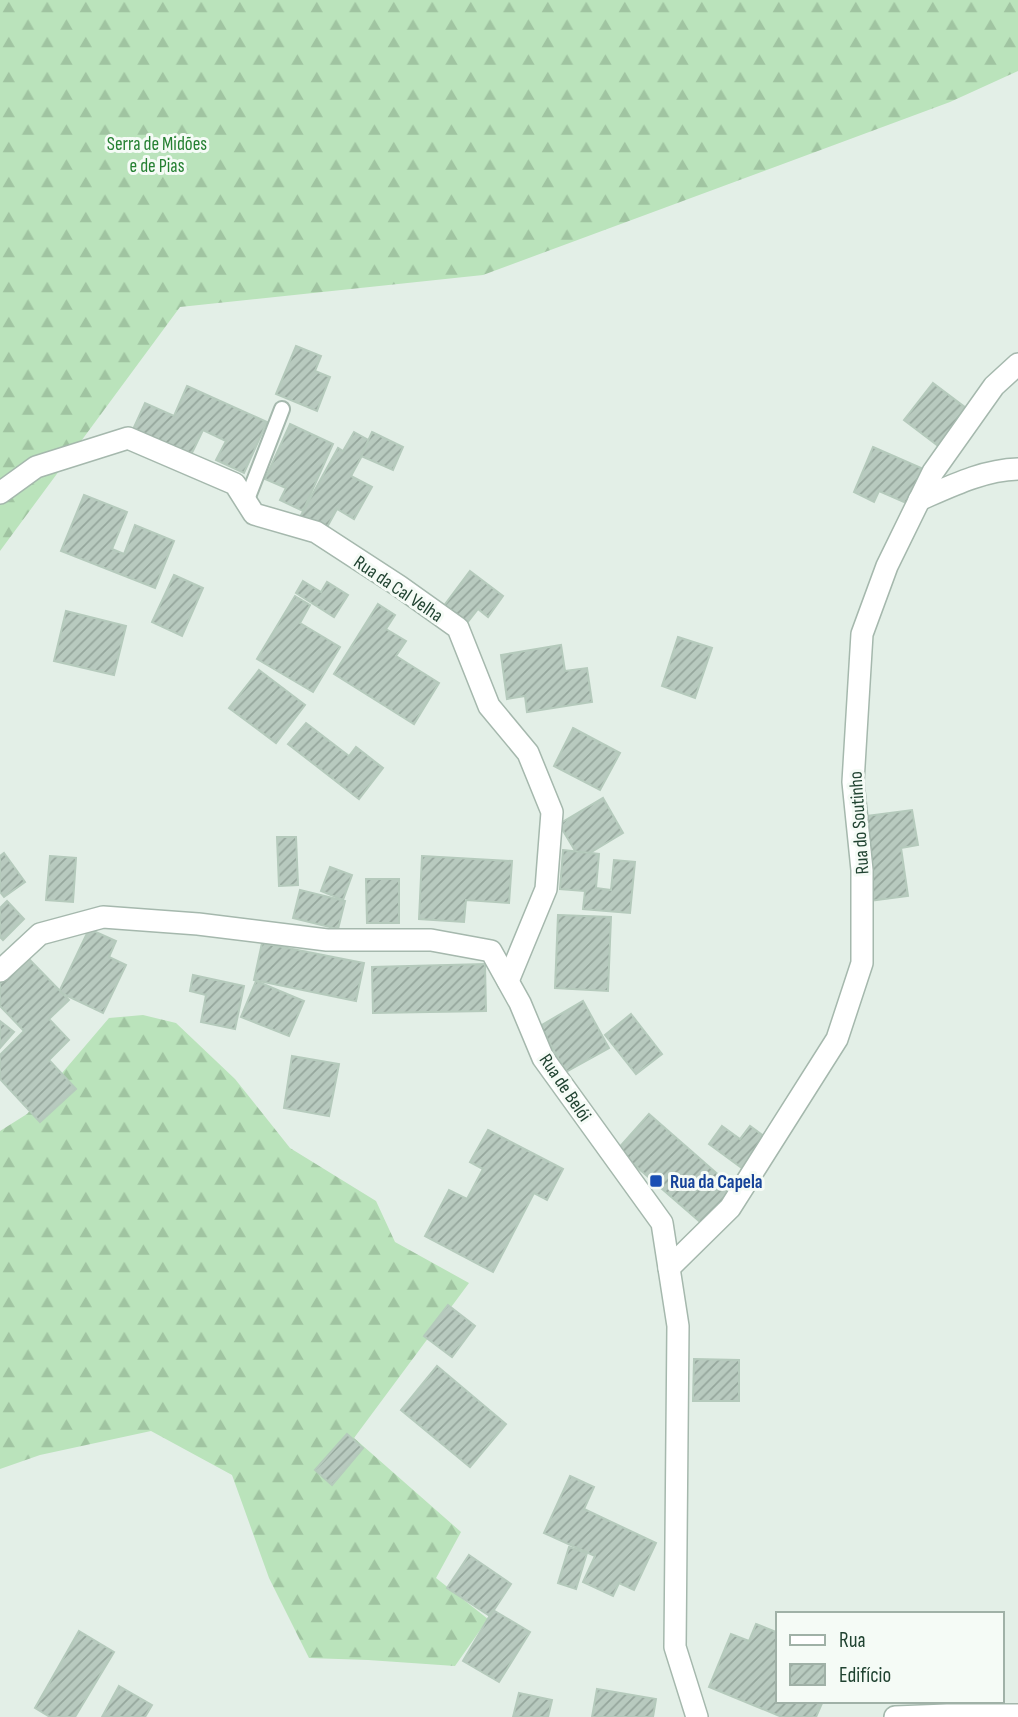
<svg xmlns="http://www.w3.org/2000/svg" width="1018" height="1717" font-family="'Sofia Sans Condensed',sans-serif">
<defs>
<pattern id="forest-firs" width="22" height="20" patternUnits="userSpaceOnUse" patternTransform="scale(1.75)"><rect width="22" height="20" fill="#bae3bb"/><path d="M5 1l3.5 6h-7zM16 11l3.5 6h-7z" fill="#a0c4a1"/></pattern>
<pattern id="building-hatch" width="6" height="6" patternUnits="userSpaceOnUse" patternTransform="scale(1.75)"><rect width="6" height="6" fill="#b8cabf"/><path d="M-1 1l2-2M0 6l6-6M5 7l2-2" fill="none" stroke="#95a69c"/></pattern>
</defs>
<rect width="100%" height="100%" fill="#e3efe7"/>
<g fill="url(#forest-firs)">
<path d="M0 0H1018V71L950 102 483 275 180 307 0 551Z"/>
<path d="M143 1015 176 1023 235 1079 290 1148 376 1201 395 1242 469 1283 354 1438 461 1532 436 1578 488 1619 455 1666 368 1660 309 1658 269 1578 232 1475 151 1431 40 1455 0 1469V1131L27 1114 109 1018Z"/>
</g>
<g fill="url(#building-hatch)" stroke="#b5cabc" stroke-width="2">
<path d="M296 346 321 356 315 371 330 377 317 411 276 394Z"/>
<path d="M933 383 970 411 941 448 904 420Z"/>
<path d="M187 386 267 422 244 473 216 460 226 441 203 430 191 455 159 440 156 448 130 436 145 403 174 416Z"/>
<path d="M290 424 333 444 303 511 280 500 286 488 265 479Z"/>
<path d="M354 432 370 441 351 476 372 487 354 519 337 509 320 540 295 526 338 448 343 451Z"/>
<path d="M372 432 403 447 393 470 361 456Z"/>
<path d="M873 447 928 471 913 506 879 491 874 502 854 492Z"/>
<path d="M84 495 127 512 112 549 124 554 135 525 174 541 155 588 61 551Z"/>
<path d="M470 571 503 596 488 617 478 609 463 628 440 611Z"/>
<path d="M174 575 203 588 182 636 152 622Z"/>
<path d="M303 581 321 592 327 582 348 595 334 617 296 593Z"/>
<path d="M295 596 310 605 300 623 340 647 313 692 257 659Z"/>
<path d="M378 604 395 615 386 629 406 641 396 656 439 683 414 724 334 674Z"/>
<path d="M66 611 126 626 114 675 54 661Z"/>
<path d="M678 637 712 648 695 698 662 686Z"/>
<path d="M561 645 565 671 587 668 592 702 527 712 525 696 507 699 501 655Z"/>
<path d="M259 670 305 705 276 743 229 708Z"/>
<path d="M306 723 349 756 356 747 383 768 359 799 288 744Z"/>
<path d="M573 728 620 753 600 790 554 766Z"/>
<path d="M603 798 623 833 580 859 559 824Z"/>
<path d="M912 810 918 845 901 848 908 896 870 901 858 817Z"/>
<path d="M277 837H296L298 885 279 886Z"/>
<path d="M563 850 599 854 596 888 611 890 614 860 635 862 630 913 583 909 585 891 560 889Z"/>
<path d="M4 853 25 882 4 897 0 892V856Z"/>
<path d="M50 856 76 858 73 902 46 900Z"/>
<path d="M422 856 512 861 509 903 466 900 464 922 419 919Z"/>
<path d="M330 867 352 875 343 900 321 891Z"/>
<path d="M366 879H399V923H367Z"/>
<path d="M300 890 345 901 338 929 293 918Z"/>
<path d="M7 901 24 919 3 940 0 937V908Z"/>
<path d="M558 915 611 917 608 991 555 988Z"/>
<path d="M89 929 116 941 109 957 126 965 103 1013 59 992Z"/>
<path d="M262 943 364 963 356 1001 254 980Z"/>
<path d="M26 956 69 1000 49 1019 69 1040 49 1060 76 1089 40 1122 0 1079V1055L24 1031 0 1006V980Z"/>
<path d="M485 964 486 1011 373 1013 372 967Z"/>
<path d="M193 975 244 986 235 1029 201 1022 206 995 190 991Z"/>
<path d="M256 981 304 1001 289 1036 241 1017Z"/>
<path d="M583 1001 609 1048 566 1072 540 1026Z"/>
<path d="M631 1014 662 1054 636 1074 605 1035Z"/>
<path d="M0 1021 14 1032 0 1048Z"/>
<path d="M292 1056 339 1064 329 1116 284 1108Z"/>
<path d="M649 1114 737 1191 706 1227 617 1150Z"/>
<path d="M722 1126 740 1139 750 1126 769 1140 746 1171 709 1144Z"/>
<path d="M488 1130 563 1169 547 1200 534 1193 493 1272 425 1236 449 1190 467 1199 483 1169 470 1162Z"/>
<path d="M448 1305 475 1326 452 1357 424 1336Z"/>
<path d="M694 1359 739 1360V1401H693Z"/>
<path d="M437 1366 506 1424 470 1467 401 1410Z"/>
<path d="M347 1434 363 1448 332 1485 315 1470Z"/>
<path d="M570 1476 594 1487 584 1509 656 1543 634 1590 619 1583 613 1596 583 1582 595 1556 544 1533Z"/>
<path d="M569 1547 587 1553 576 1589 558 1583Z"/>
<path d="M469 1555 511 1584 490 1616 447 1588Z"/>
<path d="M493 1610 530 1632 499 1682 463 1661Z"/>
<path d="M756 1624 776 1632 778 1626V1701H823L816 1717H782L709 1687 731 1634 749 1641Z"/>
<path d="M79 1631 114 1652 75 1717H50L35 1708Z"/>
<path d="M119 1686 152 1705 145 1717H102Z"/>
<path d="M597 1689 656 1699 653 1717H592Z"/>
<path d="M519 1693 552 1700 548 1717H513Z"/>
</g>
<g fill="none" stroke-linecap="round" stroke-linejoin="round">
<defs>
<path id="service" d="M246 502 282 409"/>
<g id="minor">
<path d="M0 493 36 467 128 438 235 484 254 514 316 532 399 586 458 628 489 706 528 753 552 812 546 889 508 981"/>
<path d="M919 500C951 486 983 470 1018 469"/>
<path d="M669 1268 730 1208 837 1039 862 963V870L853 782 862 634 887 566 933 472 994 386 1018 364"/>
<path d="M895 1717 947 1715H1018"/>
</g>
<path id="tertiary" d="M0 971 40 934 103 917 198 924 327 940H431L491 951 520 1003 543 1058 662 1223 678 1326 675 1647 697 1717"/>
</defs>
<use href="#service" stroke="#a5b8ad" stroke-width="18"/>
<use href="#minor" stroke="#a5b8ad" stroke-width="24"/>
<use href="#tertiary" stroke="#a5b8ad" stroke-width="24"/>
<use href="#service" stroke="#fff" stroke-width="14"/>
<use href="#minor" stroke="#fff" stroke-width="21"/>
<use href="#tertiary" stroke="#fff" stroke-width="21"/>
</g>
<rect fill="#1a4fb4" stroke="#f5fbf6" stroke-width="2.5" x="649" y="1174" width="14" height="14" rx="3.5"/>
<g text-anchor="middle" stroke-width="6" stroke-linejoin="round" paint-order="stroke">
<g font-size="19" fill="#258032" stroke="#f5fbf6">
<text x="157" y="150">Serra de Midões<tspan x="157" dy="22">e de Pias</tspan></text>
</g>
<g font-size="19" fill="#204331" stroke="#f5fbf6">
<text transform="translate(399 588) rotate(34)" y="7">Rua da Cal Velha</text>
<text transform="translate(858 823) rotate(-94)" y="7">Rua do Soutinho</text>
<text transform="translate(566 1087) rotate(56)" y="7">Rua de Belói</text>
</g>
<g font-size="19" font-weight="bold" fill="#164399" stroke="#f5fbf6" text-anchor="start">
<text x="670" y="1188">Rua da Capela</text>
</g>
</g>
<rect x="776" y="1612" width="228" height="91" fill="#f5fbf6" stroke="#a0b1a7" stroke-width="2"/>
<rect x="790" y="1635" width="35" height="10" fill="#ffffff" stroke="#a0b1a7" stroke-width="2"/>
<text x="839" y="1647" font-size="21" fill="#204331">Rua</text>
<rect x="790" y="1664" width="35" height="21" fill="url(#building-hatch)" stroke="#a0b1a7" stroke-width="2"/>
<text x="839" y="1682" font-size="21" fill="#204331">Edifício</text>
</svg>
